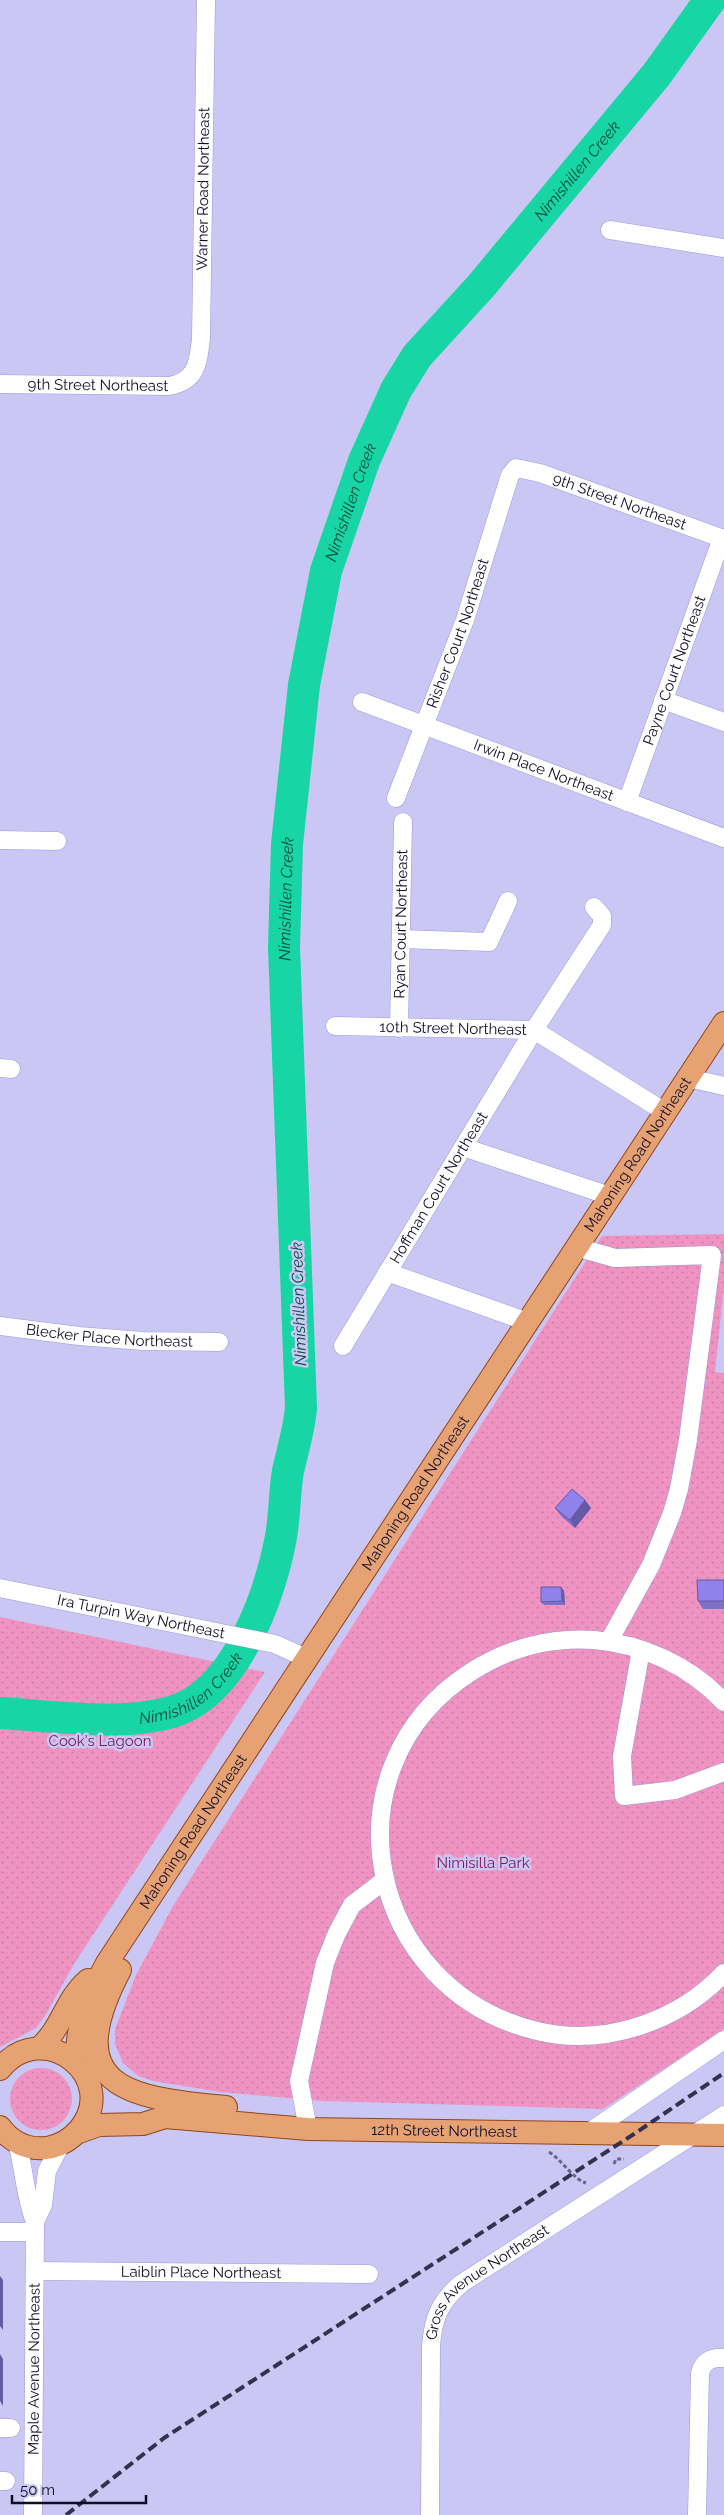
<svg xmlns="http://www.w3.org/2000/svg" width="724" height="2515" font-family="Raleway,sans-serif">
<defs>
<pattern id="grass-dots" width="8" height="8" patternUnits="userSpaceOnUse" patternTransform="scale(1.25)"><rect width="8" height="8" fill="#ef93c2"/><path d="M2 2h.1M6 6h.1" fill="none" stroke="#cc7ea7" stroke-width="1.8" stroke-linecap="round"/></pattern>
</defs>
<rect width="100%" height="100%" fill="#cac7f4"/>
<g fill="url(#grass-dots)">
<path d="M724 1234V1287L715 1372 724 1373V2029L603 2109 323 2101 220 2092 153 2081 138 2076 123 2063 115 2044V2029L136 1975 173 1906 602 1236Z"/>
<path d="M0 1617 265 1672 74 1964 45 2016 36 2028 0 2047Z"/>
<circle cx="41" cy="2099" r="31"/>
</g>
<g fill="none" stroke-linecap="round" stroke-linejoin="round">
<path stroke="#17d5a4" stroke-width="32" id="s1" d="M0 1713C52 1716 132 1728 180 1709 237 1686 269 1597 280 1542 285 1519 284 1494 288 1471 293 1449 299 1430 301 1408L284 947 287 844 304 685 326 571 364 461 396 390 417 356 481 286 657 74 710 0"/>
<defs>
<g id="minor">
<path d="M610 230 724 248"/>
<path id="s2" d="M0 384 169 386C197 381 198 363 201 339L206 0"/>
<path d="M663 700 724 722"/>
<path id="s3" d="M362 702 724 838"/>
<path id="s4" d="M396 798 465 620 510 475 516 468 540 473 724 539"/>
<path id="s5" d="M627 802 722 538"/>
<path d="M0 840 57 841"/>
<path d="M401 939 489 942 508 901"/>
<path id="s6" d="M335 1026 534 1030 665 1112"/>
<path id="s7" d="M399 1028 403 822"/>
<path d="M0 1068 11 1069"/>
<path d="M688 1078 724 1086"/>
<path d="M463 1147 610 1196"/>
<path d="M576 1247 615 1258 712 1255 688 1440 679 1489 672 1513 651 1565 609 1641"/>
<path d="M387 1272 528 1322"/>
<path id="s8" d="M0 1326 79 1336 143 1341 219 1342"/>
<path id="s9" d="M343 1346 534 1030 602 925V916L594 907"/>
<path id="s10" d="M0 1588 275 1644 308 1659"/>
<path d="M641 1650 622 1756 624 1796 675 1790 724 1772"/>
<path d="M724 1702C690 1666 643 1644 594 1640 551 1637 508 1648 471 1672 321 1768 366 1990 537 2031 604 2047 678 2022 724 1973"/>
<path d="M308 2129 299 2081 325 1963 337 1933 352 1905 385 1880"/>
<path d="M588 2133 724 2040"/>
<path d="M17 2142C24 2168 25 2197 35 2222"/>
<path d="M0 2232H35"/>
<path id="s11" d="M35 2271 369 2274"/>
<path d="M0 2428H11"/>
<path d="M0 2481H6"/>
<path id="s12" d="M33 2515 35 2222 43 2205 47 2171 61 2144"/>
<path id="s13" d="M430 2515 431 2346C433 2318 440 2301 462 2283L724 2115"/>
<path d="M697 2515 700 2373C703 2361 712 2357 724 2358"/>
</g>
<g id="major">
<path d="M120 1970C59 2087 126 2098 226 2107"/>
<path d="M39 2048C62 2029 65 2000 88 1980"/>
<path id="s14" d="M77 2064C75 2025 89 1997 107 1963L724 1023"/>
<path d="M0 2069C44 2015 122 2079 79 2130 71 2139 59 2146 47 2148 28 2150 11 2142 0 2127"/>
<path id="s15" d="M76 2133 99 2125 143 2124 165 2117 308 2129 724 2135"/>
</g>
</defs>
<use href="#minor" stroke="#9e96de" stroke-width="19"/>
<use href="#major" stroke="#90451b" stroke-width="24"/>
<g stroke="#696589" stroke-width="3" stroke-dasharray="4 2.5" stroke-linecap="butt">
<path d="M549 2152C562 2160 573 2179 586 2183"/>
<path d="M614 2164 616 2159H624"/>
</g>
<use href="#minor" stroke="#fff" stroke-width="18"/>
<use href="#major" stroke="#e6a272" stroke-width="22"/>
<path stroke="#34304e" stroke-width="4" stroke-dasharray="10 5" stroke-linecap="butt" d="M66 2515 164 2438 634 2134 724 2073"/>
</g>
<g fill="#7d6fca">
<path d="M585 1500 591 1508 575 1528 561 1516 555 1508Z"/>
<path d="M724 1580V1609H703L698 1601Z"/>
<path d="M561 1587 564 1591 565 1605H544L541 1602Z"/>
</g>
<g fill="#665aa4">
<path d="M585 1500 591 1508 575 1528 570 1520Z"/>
<path d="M561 1587 564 1591 565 1605 562 1601Z"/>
<path d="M0 2276 3 2280V2330L0 2326Z"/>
<path d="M0 2354 3 2359V2406L0 2401Z"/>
</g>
<g fill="#9181eb" stroke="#665aa4">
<path d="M572 1489 585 1500 570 1520 555 1508Z"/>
<path d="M697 1580H724V1601H698Z"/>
<path d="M541 1587H561L562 1601 541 1602Z"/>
</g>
<g text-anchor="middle" stroke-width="5" stroke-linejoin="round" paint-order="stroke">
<g font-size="15" fill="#110c27" stroke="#cac7f4">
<text dy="5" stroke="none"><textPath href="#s2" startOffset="382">Warner Road Northeast</textPath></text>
<text dy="5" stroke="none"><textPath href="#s2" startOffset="98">9th Street Northeast</textPath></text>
<text dy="5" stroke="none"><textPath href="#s4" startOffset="461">9th Street Northeast</textPath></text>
<text dy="5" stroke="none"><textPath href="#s4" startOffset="176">Risher Court Northeast</textPath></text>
<text dy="5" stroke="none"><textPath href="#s5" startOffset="140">Payne Court Northeast</textPath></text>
<text dy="5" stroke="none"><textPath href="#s3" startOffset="194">Irwin Place Northeast</textPath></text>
<text dy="5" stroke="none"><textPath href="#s7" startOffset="104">Ryan Court Northeast</textPath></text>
<text dy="5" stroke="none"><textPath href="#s6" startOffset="118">10th Street Northeast</textPath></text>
<text dy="5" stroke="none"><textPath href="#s14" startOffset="1074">Mahoning Road Northeast</textPath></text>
<text dy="5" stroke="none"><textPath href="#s9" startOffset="185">Hoffman Court Northeast</textPath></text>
<text dy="5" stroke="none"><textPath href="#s8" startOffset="110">Blecker Place Northeast</textPath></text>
<text dy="5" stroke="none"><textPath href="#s14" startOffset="669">Mahoning Road Northeast</textPath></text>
<text dy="5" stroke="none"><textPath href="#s10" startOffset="144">Ira Turpin Way Northeast</textPath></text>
<text dy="5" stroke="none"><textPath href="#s14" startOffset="264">Mahoning Road Northeast</textPath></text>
<text dy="5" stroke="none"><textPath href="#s15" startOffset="371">12th Street Northeast</textPath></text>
<text dy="5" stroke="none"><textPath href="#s11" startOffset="166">Laiblin Place Northeast</textPath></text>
<text dy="5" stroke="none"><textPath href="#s13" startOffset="259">Gross Avenue Northeast</textPath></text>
<text dy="5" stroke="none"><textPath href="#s12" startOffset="146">Maple Avenue Northeast</textPath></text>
</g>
<g font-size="15" fill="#7d1956" stroke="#cac7f4">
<text x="100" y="1746">Cook's Lagoon</text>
<text x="483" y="1868">Nimisilla Park</text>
</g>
<g font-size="16" font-style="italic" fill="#054d3a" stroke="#cac7f4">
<text dy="6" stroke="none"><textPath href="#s1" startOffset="1838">Nimishillen Creek</textPath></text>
<text dy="6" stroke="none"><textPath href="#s1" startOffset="1432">Nimishillen Creek</textPath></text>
<text dy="6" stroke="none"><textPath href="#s1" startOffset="1028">Nimishillen Creek</textPath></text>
<text transform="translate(298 1304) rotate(-92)" y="6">Nimishillen Creek</text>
<text dy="6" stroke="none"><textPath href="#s1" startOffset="201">Nimishillen Creek</textPath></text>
</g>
</g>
<path d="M12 2495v8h134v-8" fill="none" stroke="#110c27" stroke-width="2.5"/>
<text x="20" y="2495" font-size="15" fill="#110c27" stroke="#cac7f4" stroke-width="4" paint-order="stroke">50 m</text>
</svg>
